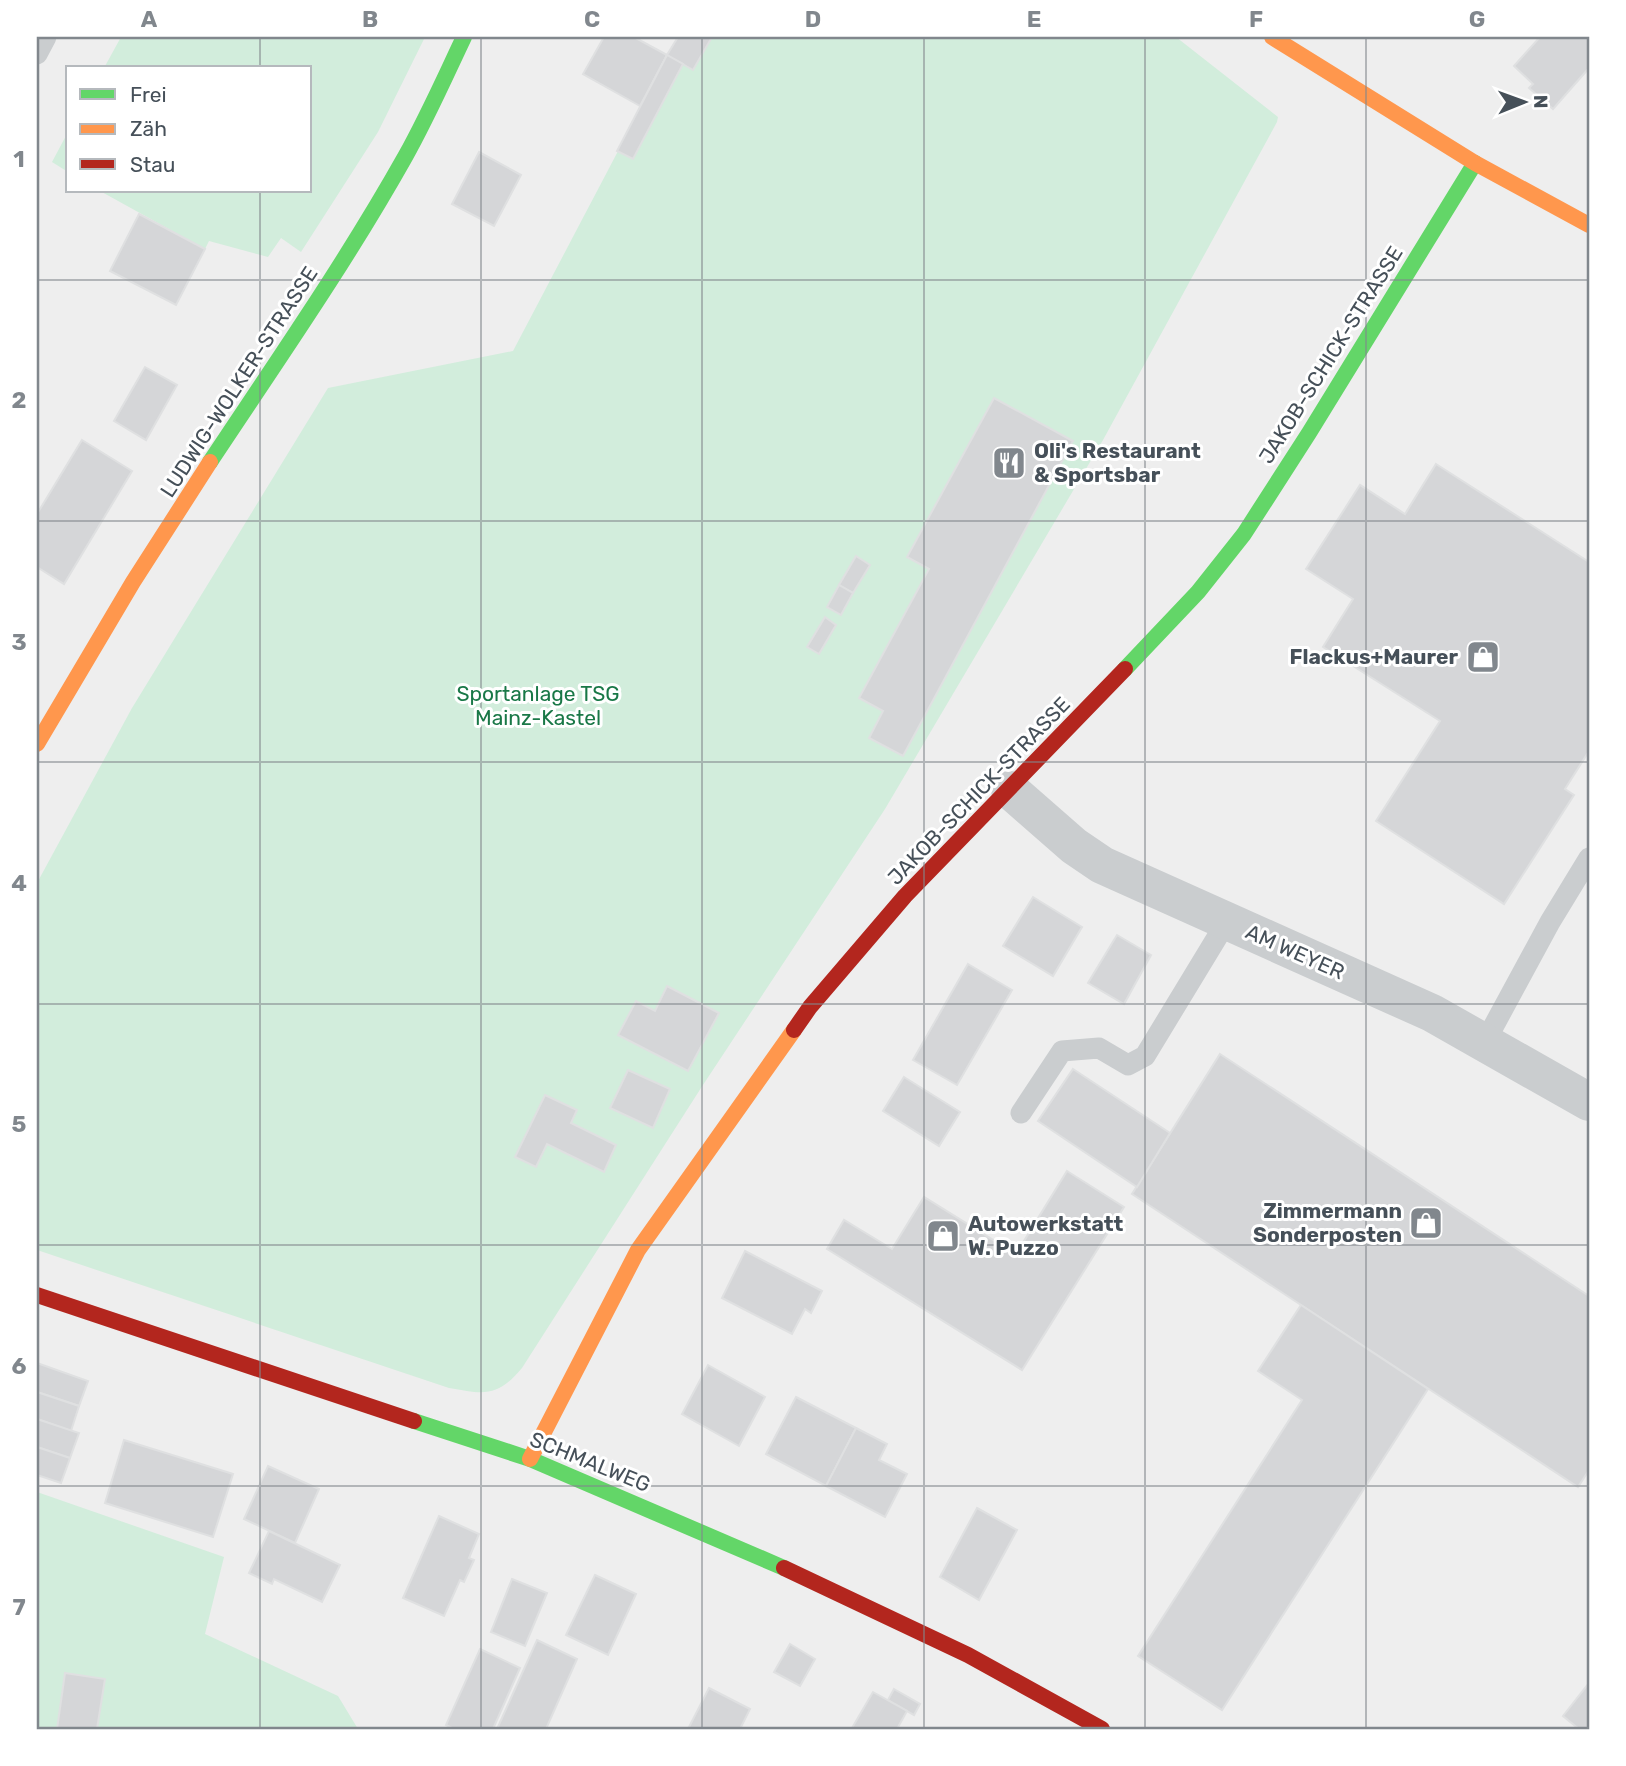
<svg xmlns="http://www.w3.org/2000/svg" width="1626" height="1766" font-family="Rubik,sans-serif">
<rect width="100%" height="100%" fill="#eee"/>
<g fill="#d2eddc">
<path d="M121 37H412L424 39 378 132 301 252 281 238 268 257 209 241 205 249 100 191H310V68H104Z"/>
<path d="M678 37H1176L1278 117 1277 122 1103 440 885 809 701 1088 522 1368C497 1398 484 1394 449 1388L37 1250V883L132 708 328 388 513 351Z"/>
<path d="M68 132V172L52 162Z"/>
<path d="M37 1492 224 1557 205 1634 338 1696 358 1729H37Z"/>
</g>
<g fill="#d5d6d8" stroke="#dfe0e1" stroke-width="2">
<path d="M604 37H634L667 55 640 106 583 74Z"/>
<path d="M678 37H712L693 70 667 55Z"/>
<path d="M1540 37H1589V68L1553 109 1529 88 1533 84 1514 66Z"/>
<path d="M667 55 683 64 633 159 617 151Z"/>
<path d="M479 152 521 175 494 226 452 204Z"/>
<path d="M139 214 205 249 176 305 110 271Z"/>
<path d="M145 367 177 385 146 440 114 421Z"/>
<path d="M994 398 1073 441 903 756 869 738 883 711 859 698 929 569 907 557Z"/>
<path d="M82 440 132 471 64 584 37 567V514Z"/>
<path d="M1436 464 1589 562V751L1565 789 1574 795 1504 904 1376 821 1440 721 1323 647 1353 599 1306 569 1360 485 1405 514Z"/>
<path d="M856 556 870 565 853 593 839 585Z"/>
<path d="M839 585 853 593 841 615 827 607Z"/>
<path d="M825 617 836 625 819 654 807 647Z"/>
<path d="M1033 897 1082 927 1053 976 1003 946Z"/>
<path d="M1117 935 1151 955 1124 1004 1088 983Z"/>
<path d="M968 964 1012 990 957 1085 913 1060Z"/>
<path d="M667 986 719 1013 688 1071 618 1035 636 1001 655 1011Z"/>
<path d="M1220 1054 1589 1296V1470L1578 1487 1132 1194Z"/>
<path d="M1073 1069 1170 1133 1137 1187 1038 1121Z"/>
<path d="M628 1070 670 1089 653 1128 610 1108Z"/>
<path d="M904 1077 960 1112 939 1146 883 1111Z"/>
<path d="M545 1095 577 1110 571 1123 616 1145 604 1172 547 1144 536 1167 515 1157Z"/>
<path d="M1067 1171 1124 1207 1022 1370 827 1249 844 1220 892 1249 924 1197 1016 1254Z"/>
<path d="M745 1251 822 1291 811 1313 805 1309 792 1334 722 1298Z"/>
<path d="M1301 1305 1428 1389 1222 1710 1138 1656 1302 1400 1258 1371Z"/>
<path d="M37 1363 88 1381 79 1406 37 1392Z"/>
<path d="M708 1365 765 1397 739 1446 682 1414Z"/>
<path d="M37 1392 79 1406 71 1431 37 1419Z"/>
<path d="M796 1397 856 1428 826 1486 766 1454Z"/>
<path d="M37 1419 79 1433 70 1458 37 1447Z"/>
<path d="M856 1428 887 1444 879 1460 907 1474 885 1517 826 1486Z"/>
<path d="M124 1440 233 1474 213 1537 105 1503Z"/>
<path d="M37 1447 70 1458 61 1483 37 1475Z"/>
<path d="M268 1466 319 1489 295 1543 244 1519Z"/>
<path d="M977 1508 1017 1530 979 1600 940 1577Z"/>
<path d="M439 1516 479 1534 469 1558 474 1560 464 1582 460 1580 444 1616 403 1598Z"/>
<path d="M269 1531 340 1565 322 1602 274 1579 272 1584 249 1573Z"/>
<path d="M595 1575 636 1594 608 1655 566 1635Z"/>
<path d="M512 1579 547 1593 525 1646 491 1632Z"/>
<path d="M537 1640 577 1659 546 1729H497Z"/>
<path d="M790 1644 815 1659 800 1686 774 1672Z"/>
<path d="M480 1649 520 1668 493 1729H454L446 1725Z"/>
<path d="M65 1673 105 1679 97 1729H57Z"/>
<path d="M1589 1683V1729H1579L1563 1716Z"/>
<path d="M709 1688 750 1709 740 1729H688Z"/>
<path d="M894 1689 920 1704 914 1715 888 1700Z"/>
<path d="M873 1692 907 1711 897 1729 852 1728Z"/>
</g>
<g fill="none" stroke-linecap="round" stroke-linejoin="round">
<g stroke="#cacdcf" stroke-width="21">
<path d="M37 54 46 37"/>
<path d="M1485 1042 1550 922 1589 858"/>
<path d="M1021 1113 1062 1051 1099 1048 1128 1065 1145 1056 1227 921"/>
</g>
<path stroke="#cacdcf" stroke-width="38" d="M1010 790 1074 846 1102 865 1432 1013 1589 1102"/>
<g stroke="#63d668" stroke-width="16">
<path d="M210 462C277 361 346 262 405 157 427 118 445 77 464 37"/>
<path d="M1125 669 1198 592 1244 534 1309 433 1475 163"/>
<path d="M414 1421 530 1459 784 1568"/>
</g>
<g stroke="#ff974d" stroke-width="16">
<path d="M1272 37 1475 163 1589 225"/>
<path d="M37 744 133 582 210 462"/>
<path d="M530 1459 638 1250 794 1030"/>
</g>
<g stroke="#b3261e" stroke-width="16">
<path d="M794 1030 810 1007 905 896 1125 669"/>
<path d="M37 1295 414 1421"/>
<path d="M784 1568 968 1655 1102 1729"/>
</g>
</g>
<path fill="none" stroke="#81878d" stroke-width="2" stroke-opacity="0.55" d="M260 37V68M481 37V1729M702 37V1729M924 37V1729M1145 37V1729M1366 37V1729M260 191V1729M37 280H1589M37 521H1589M37 762H1589M37 1004H1589M37 1245H1589M37 1486H1589"/>
<defs>
<symbol id="restaurant-square" viewBox="-11 -11 22 22"><rect x="-9" y="-9" width="18" height="18" rx="4" fill="#81878d" stroke="#fff"/><path d="M-5-6h1v4h1v-4h1v4h1v-4h1v5L-1.5 .5V6h-2V.5L-5-1ZM5-6V6H3V1.5H1.5Q1.5-4 5-6Z" fill="#fff"/></symbol>
<symbol id="shop-square" viewBox="-11 -11 22 22"><rect x="-9" y="-9" width="18" height="18" rx="4" fill="#81878d" stroke="#fff"/><path d="M-5-2.5h2.3a2.7 3.5 0 0 1 5.4 0H5L5.5 6h-11ZM-1.5-2.5h3a1.5 2.3 0 0 0-3 0Z" fill="#fff"/></symbol>
</defs>
<g fill-rule="evenodd">
<use href="#restaurant-square" x="990" y="444" width="38" height="38"/>
<use href="#shop-square" x="1464" y="638" width="38" height="38"/>
<use href="#shop-square" x="1407" y="1204" width="38" height="38"/>
<use href="#shop-square" x="924" y="1217" width="38" height="38"/>
</g>
<g text-anchor="middle" stroke-width="6" stroke-linejoin="round" paint-order="stroke">
<g font-size="21" fill="#465059" stroke="#fff">
<text transform="translate(1331 355) rotate(-58)" y="7">JAKOB-SCHICK-STRASSE</text>
<text transform="translate(239 382) rotate(-57)" y="7">LUDWIG-WOLKER-STRASSE</text>
<text transform="translate(979 791) rotate(-46)" y="7">JAKOB-SCHICK-STRASSE</text>
<text transform="translate(1295 952) rotate(24)" y="7">AM WEYER</text>
<text transform="translate(590 1462) rotate(22)" y="7">SCHMALWEG</text>
</g>
<g font-size="21" font-weight="bold" fill="#465059" stroke="#fff" text-anchor="start">
<text x="1034" y="458">Oli's Restaurant<tspan x="1034" dy="24">&amp; Sportsbar</tspan></text>
<text x="1458" y="664" text-anchor="end">Flackus+Maurer</text>
<text x="1402" y="1218" text-anchor="end">Zimmermann<tspan x="1402" dy="24">Sonderposten</tspan></text>
<text x="968" y="1231">Autowerkstatt<tspan x="968" dy="24">W. Puzzo</tspan></text>
</g>
<g font-size="21" fill="#197847" stroke="#fff">
<text x="538" y="701">Sportanlage TSG<tspan x="538" dy="24">Mainz-Kastel</tspan></text>
</g>
</g>
<rect width="1626" height="1766" fill="none" stroke="#ffffff" stroke-width="77"/>
<rect x="66" y="66" width="245" height="126" fill="#ffffff" stroke="#b5b9bd" stroke-width="2"/>
<rect x="80" y="89" width="35" height="10" fill="#63d668" stroke="#b5b9bd" stroke-width="2"/>
<text x="130" y="102" font-size="21" fill="#465059">Frei</text>
<rect x="80" y="124" width="35" height="10" fill="#ff974d" stroke="#b5b9bd" stroke-width="2"/>
<text x="130" y="136" font-size="21" fill="#465059">Zäh</text>
<rect x="80" y="159" width="35" height="10" fill="#b3261e" stroke="#b5b9bd" stroke-width="2"/>
<text x="130" y="172" font-size="21" fill="#465059">Stau</text>
<g transform="translate(1524 102) rotate(89)" stroke="#ffffff" stroke-width="5" paint-order="stroke">
<path d="M0-5L12 26L0 18L-12 26Z" fill="#465059"/>
<text y="-10" font-size="19" font-weight="bold" text-anchor="middle" fill="#465059">N</text>
</g>
<rect x="38" y="38" width="1550" height="1690" fill="none" stroke="#81878d" stroke-width="2.5"/>
<g font-size="23" text-anchor="middle" font-weight="bold" fill="#81878d">
<text x="149" y="27">A</text>
<text x="370" y="27">B</text>
<text x="592" y="27">C</text>
<text x="813" y="27">D</text>
<text x="1034" y="27">E</text>
<text x="1256" y="27">F</text>
<text x="1477" y="27">G</text>
<text x="19" y="167">1</text>
<text x="19" y="408">2</text>
<text x="19" y="650">3</text>
<text x="19" y="891">4</text>
<text x="19" y="1132">5</text>
<text x="19" y="1374">6</text>
<text x="19" y="1615">7</text>
</g>
</svg>
